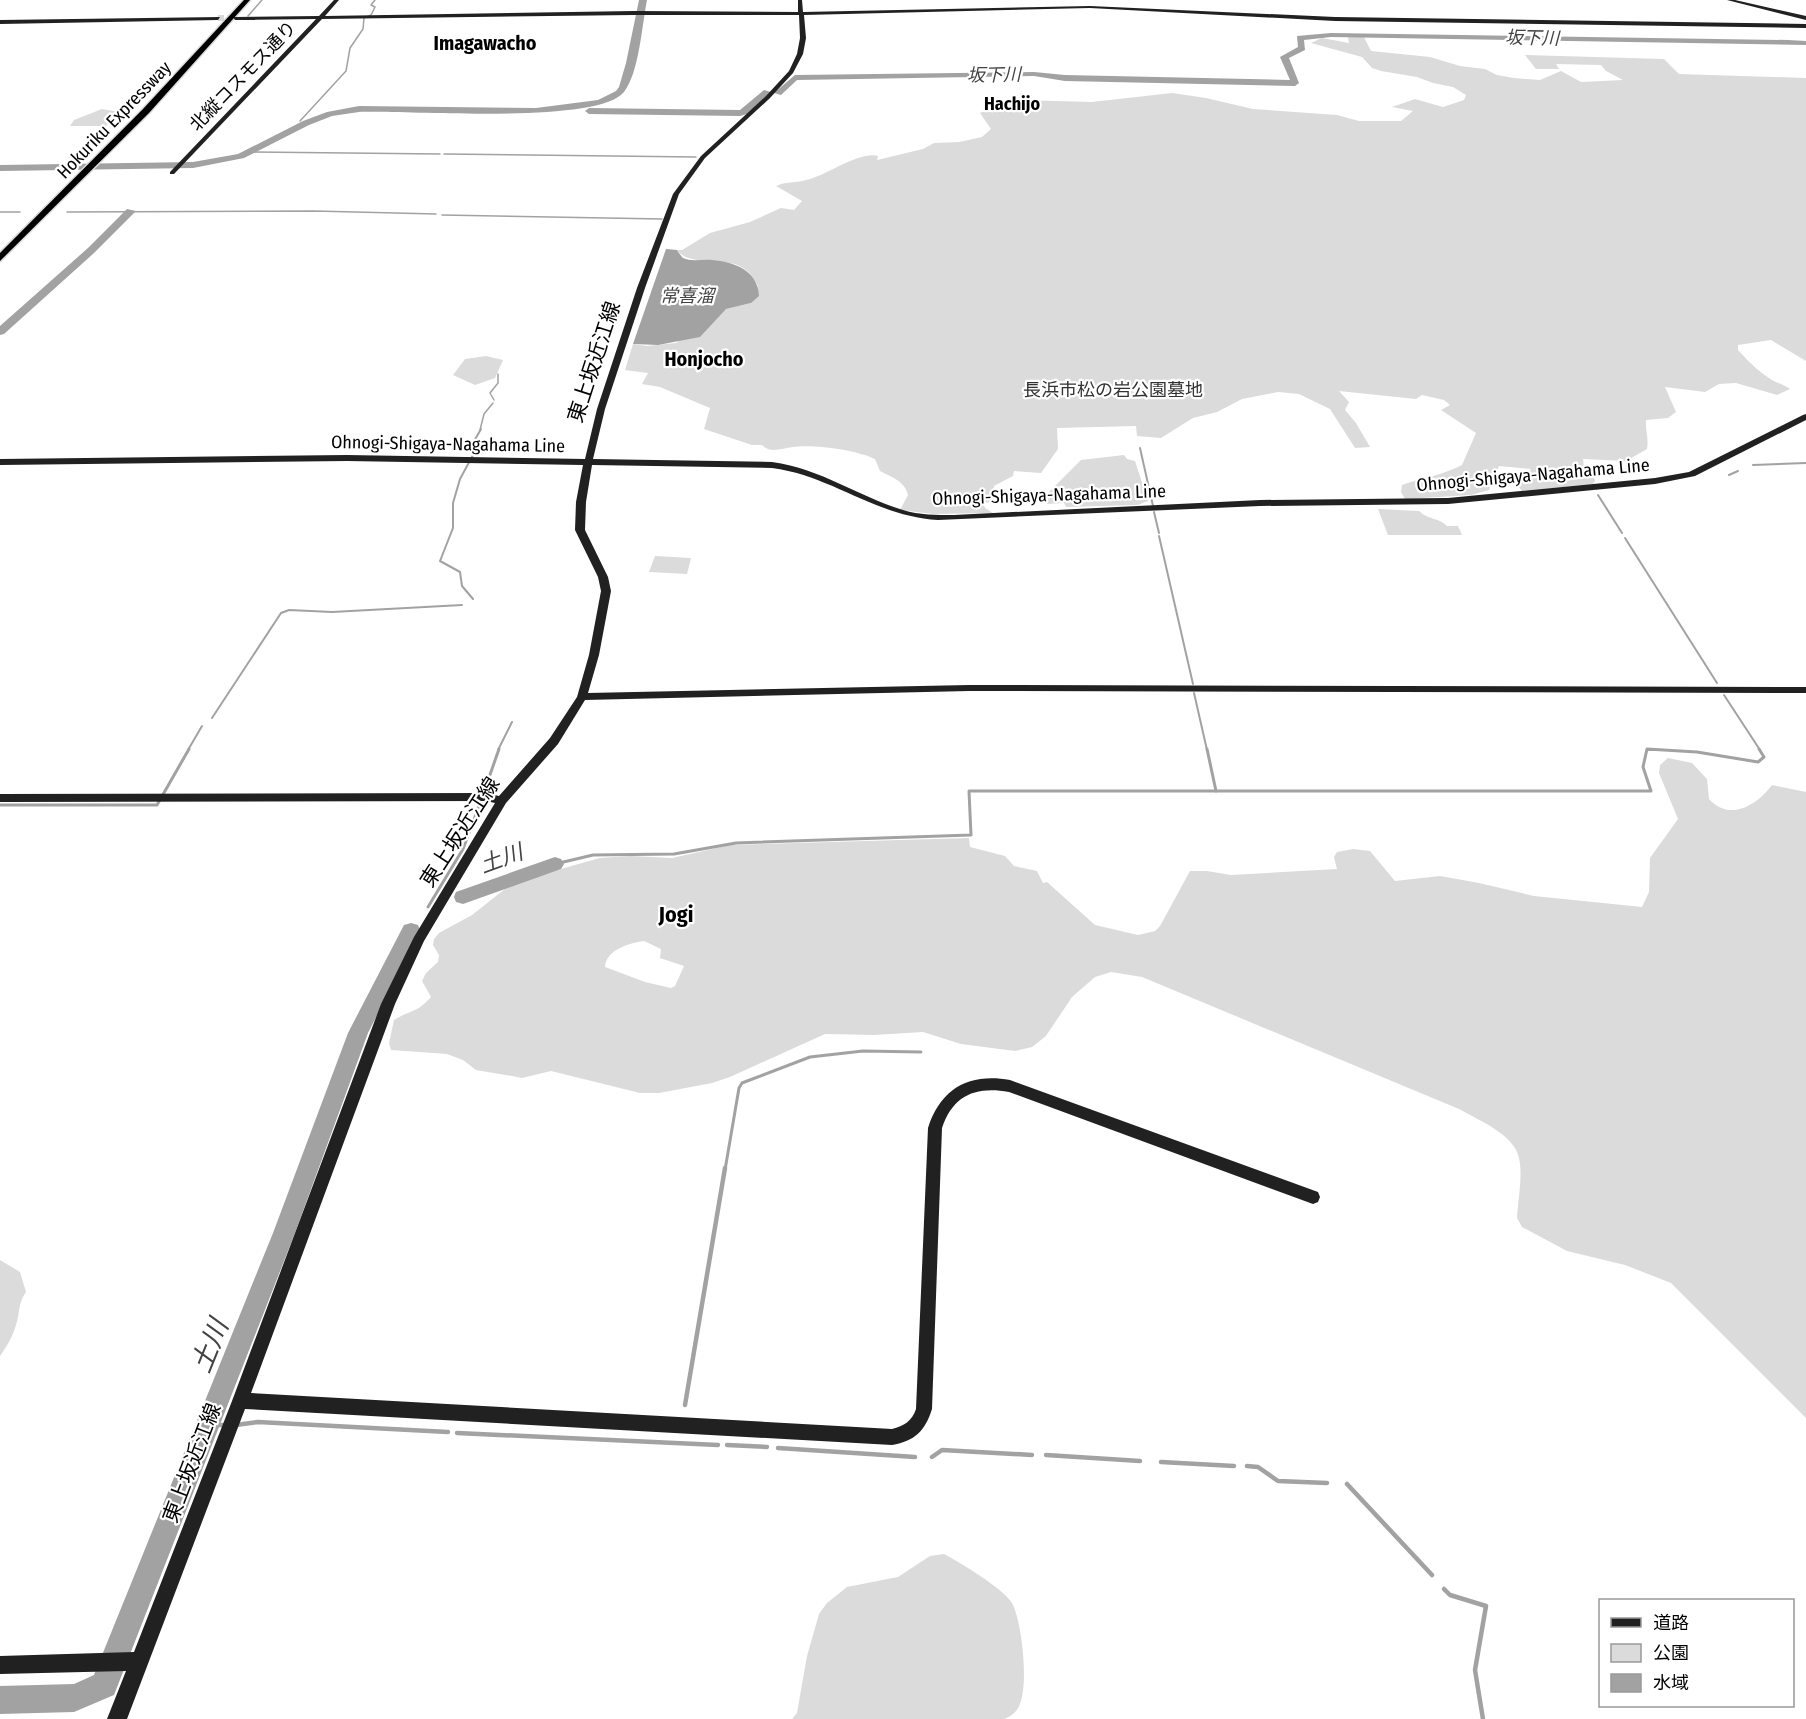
<svg xmlns="http://www.w3.org/2000/svg" width="1806" height="1719" font-family="'Fira Sans Condensed','Noto Sans JP',sans-serif">
<rect width="100%" height="100%" fill="#fff"/>
<g fill="#dbdbdb" fill-rule="evenodd">
<path d="M1354 36 1364 37 1371 51 1430 57 1460 66 1485 69 1497 75 1514 78 1540 80 1561 71 1581 82 1623 80 1606 71 1601 65 1556 64 1559 69H1536L1525 55 1664 59 1679 74 1806 78V361L1771 340 1738 345V350C1748 361 1759 372 1772 380 1778 383 1784 385 1790 389L1777 395 1736 383 1719 384 1705 392 1665 387 1676 412 1668 418 1646 420C1645 430 1649 438 1647 449L1626 461 1583 459 1585 477H1594L1595 481 1593 484 1522 491 1518 486 1531 469 1499 466 1489 490 1471 495 1405 499 1401 492 1402 485C1422 478 1443 475 1462 465L1476 433 1441 410 1450 405 1444 400 1422 395 1416 399 1339 391 1349 402 1345 410 1356 423 1370 447 1355 448 1330 409 1299 394 1278 392 1242 399 1217 412 1193 418 1161 438 1137 436 1136 426 1057 428 1058 449 1041 473 1014 471 1013 476 994 486 993 502 983 503 985 508 993 513 933 514 900 510 908 495C905 481 891 477 880 471L875 459C857 450 813 444 793 447 782 448 770 454 762 445H752L704 429 710 408 660 387 642 384 648 373 625 370 633 344 647 346 676 343 726 309 751 303 758 286C755 281 752 275 747 271 727 253 691 269 677 250H682L710 233 750 222 781 208 794 210 802 201 776 186 781 184C791 182 803 182 813 178 831 172 861 151 878 156L877 160 923 149 934 143 959 142 982 137 991 129 980 113 1005 102 1017 100 1092 102 1172 93 1206 98 1253 109 1337 115 1359 121H1401L1413 111 1392 107 1415 99 1443 107 1464 100 1466 95 1453 87 1433 83 1417 77 1381 71 1372 68 1362 57 1311 43 1322 38 1349 43 1348 37Z"/>
<path d="M102 109 120 112 106 126H70L74 120Z"/>
<path d="M486 356 503 360 495 378 475 385 453 375 465 359Z"/>
<path d="M1124 455 1127 459 1135 461 1148 501 1138 505 1066 507 1064 503 1047 504 1049 492 1081 460Z"/>
<path d="M1378 509 1419 511C1428 520 1440 518 1447 526H1458L1462 535H1388Z"/>
<path d="M655 556 691 558 687 574 649 572Z"/>
<path d="M1668 758 1692 763 1707 779 1709 799C1730 822 1757 805 1772 785L1806 792V1418L1671 1283 1625 1265 1567 1251 1522 1227 1517 1218C1518 1199 1523 1176 1519 1158 1514 1134 1478 1120 1459 1109L1142 977 1111 972 1095 977 1072 997 1046 1036 1032 1047 1015 1051 961 1044 923 1032 874 1035 825 1034 730 1077 712 1083 659 1093H640L551 1071 522 1078 512 1076 476 1070 463 1060 447 1054 391 1050 389 1043 394 1020C410 1010 417 1013 431 997L422 981 426 973 438 962 439 955 433 945 434 939 439 933 472 915 505 889 550 872 600 858 631 856 672 858 730 845 969 838 970 847 1005 856 1014 866 1037 871 1043 883 1047 882 1095 925 1138 935 1155 931 1160 926 1190 871H1207L1231 875 1337 869 1334 857 1337 852 1353 849 1370 851 1395 881 1440 876 1479 883 1534 896 1642 907 1649 892 1650 858 1678 819 1659 773 1660 765ZM644 941 661 949 660 958 684 966 675 986 671 988 645 982 605 967C606 950 629 943 644 941Z"/>
<path d="M0 1260 20 1272 26 1292C18 1303 20 1312 16 1325 13 1336 7 1346 0 1356Z"/>
<path d="M944 1554C959 1562 1004 1589 1012 1603 1022 1621 1031 1695 1016 1711 1014 1714 1008 1717 1005 1719H792L797 1713 807 1656 819 1614 827 1603 847 1587 898 1577 930 1556Z"/>
</g>
<path fill="#a2a2a2" d="M666 249 677 250C678 252 682 257 683 258 691 262 703 259 712 260 734 262 758 270 759 296L751 303 726 309 700 337 658 345 633 344Z"/>
<g fill="none" stroke-linecap="round" stroke-linejoin="round">
<g stroke="#a2a2a2" stroke-width="1.5">
<path d="M248 16 262 0"/>
<path d="M300 121 346 71 350 48 363 29 364 18 371 15 375 7 371 5 375 0"/>
<path d="M251 152 440 154"/>
<path d="M444 154 696 157"/>
<path d="M0 212H20"/>
<path d="M67 212 314 211 436 214"/>
<path d="M442 215 662 219"/>
<path d="M494 400 490 393 498 383V374"/>
<path d="M480 430 484 414 493 403"/>
</g>
<g stroke="#a2a2a2" stroke-width="2">
<path d="M1140 448 1153 506"/>
<path d="M1753 465 1806 463"/>
<path d="M1729 475 1738 471"/>
<path d="M1598 495 1622 533"/>
<path d="M1154 512 1159 533"/>
<path d="M1159 536 1193 684"/>
<path d="M1625 538 1717 683"/>
<path d="M473 599 462 586 460 572 440 561 453 528V503L460 479 473 455V443L481 429"/>
<path d="M1194 693 1207 750"/>
<path d="M1724 695 1760 750"/>
<path d="M212 718 281 613 289 610 332 612 462 605"/>
<path d="M188 750 202 726"/>
<path d="M498 750 512 722"/>
<path d="M1647 750H1667"/>
</g>
<g stroke="#a2a2a2" stroke-width="3">
<path d="M1207 749 1216 791"/>
<path d="M485 789 499 749"/>
<path d="M0 805H157L189 749"/>
<path d="M555 864 593 855 674 854 736 843 971 835 969 791H1651L1643 767 1647 749 1697 752 1758 762 1764 757 1759 749"/>
<path d="M428 907 463 849 479 806"/>
<path d="M725 1170 739 1088 742 1083 810 1057 863 1051 921 1052"/>
</g>
<g stroke="#a2a2a2" stroke-width="4.5">
<path d="M685 1405 725 1168"/>
<path d="M207 1425H226"/>
<path d="M236 1425 258 1422 448 1432"/>
<path d="M457 1433 718 1445"/>
<path d="M727 1445 767 1447"/>
<path d="M778 1448 915 1457"/>
<path d="M1046 1455 1140 1461"/>
<path d="M932 1457 942 1450 1032 1455"/>
<path d="M1161 1462 1234 1466"/>
<path d="M1247 1466 1258 1467 1278 1481 1327 1483"/>
<path d="M1347 1484 1432 1575"/>
<path d="M1444 1589 1450 1595 1486 1606 1475 1670 1483 1719"/>
</g>
<g fill="#a2a2a2" fill-rule="evenodd">
<path d="M639 0H647C642 25 639 73 624 92 598 125 405 110 359 112L332 116 309 125 244 158 193 168 0 171V165L193 162 238 154 303 121 327 112 359 106 536 108 598 100 616 91 619 87 626 63Z"/>
<path d="M1331 33 1788 40 1806 41V45L1331 37 1304 40 1305 50 1289 58 1299 83 1295 86 1065 81 1034 76 797 80 781 95 774 93 795 75 1034 72 1065 75 1290 80 1280 57 1298 47 1297 36Z"/>
<path d="M764 90 771 92 747 114 740 116 589 114 585 111 589 108 740 110Z"/>
<path d="M127 209 136 211 94 253 4 334 0 335V326L88 248Z"/>
<path d="M555 857 561 859 564 864 561 869 463 904 456 902 454 897 456 892Z"/>
<path d="M411 923 418 925 420 930 368 1033 295 1233 114 1695 74 1712 0 1714V1686L74 1684 94 1675 273 1233 348 1033 404 925Z"/>
</g>
<path stroke="#d9d9d9" stroke-width="6" stroke-dasharray="6 3" stroke-linecap="butt" d="M218 18H235"/>
<defs>
<path id="highway" d="M244 0H250L149 113 0 261V253L143 109Z"/>
</defs>
<use href="#highway" stroke="#dbdbdb" stroke-width="3"/>
<g fill="#212121" fill-rule="evenodd">
<path d="M334 0H339L325 16 634 11 798 12V0H802L803 12 1090 6 1335 17 1806 24V28L1335 21 1090 8 804 15 806 38 803 54 793 73 770 98 705 158 679 194 645 288 605 409 593 459 772 462C822 469 857 496 903 510 919 515 937 515 954 515L1260 500 1448 498 1655 478 1689 472 1803 415 1806 414V420L1695 476 1655 484 1448 504 1260 506 938 520C874 516 833 476 772 468L592 465 586 502 585 530 608 577 611 591 599 655 588 693 969 685 1806 687V693L969 691 585 700 558 744 506 803 424 941 395 1004 251 1393 892 1429C904 1426 912 1421 916 1409L928 1128C941 1088 969 1073 1010 1080L1318 1192 1320 1197 1318 1202 1313 1204 1009 1092C976 1086 953 1095 942 1128L932 1409C925 1431 915 1441 892 1445L245 1409 127 1719H107L126 1671 0 1674V1656L134 1652 232 1401 381 1004 414 937 495 803 486 801 0 802V794L486 793 499 796 550 738 577 697 589 655 601 591 598 577 575 530 576 502 583 465 347 461 0 465V459L347 455 585 459 597 409 637 288 673 194 701 156 766 96 789 71 797 54 800 38 799 15H634L322 19 174 174H170V172L316 19 235 20 233 17 319 16Z"/>
<path d="M1727 0H1735L1806 16V20Z"/>
<path d="M220 17 218 20 0 24V20Z"/>
</g>
<use href="#highway" fill="#000" fill-rule="evenodd"/>
</g>
<g text-anchor="middle" stroke-width="4.5" stroke-linejoin="round" paint-order="stroke">
<g font-size="18" font-style="italic" fill="#434343" stroke="#fff">
<text transform="translate(1532 38) rotate(1)" y="6">坂下川</text>
<text transform="translate(994 75) rotate(-1)" y="6">坂下川</text>
<text x="687" y="302">常喜溜</text>
</g>
<g font-size="18" fill="#000" stroke="#fff">
<text transform="translate(243 76) rotate(-46)" y="6">北縦コスモス通り</text>
<text transform="translate(114 120) rotate(-46)" y="6">Hokuriku Expressway</text>
<text transform="translate(448 444) rotate(1)" y="6">Ohnogi-Shigaya-Nagahama Line</text>
<text transform="translate(1533 475) rotate(-5)" y="6">Ohnogi-Shigaya-Nagahama Line</text>
<text transform="translate(1049 495) rotate(-2)" y="6">Ohnogi-Shigaya-Nagahama Line</text>
</g>
<g font-size="18" font-weight="bold" fill="#000" stroke="#fff">
<text x="1012" y="110">Hachijo</text>
</g>
<g font-size="18" fill="#323232" stroke="#fff">
<text x="1113" y="396">長浜市松の岩公園墓地</text>
</g>
<g font-size="20" font-weight="bold" fill="#000" stroke="#fff">
<text x="485" y="50">Imagawacho</text>
<text x="704" y="366">Honjocho</text>
</g>
<g font-size="21" fill="#000" stroke="#fff">
<text transform="translate(594 362) rotate(-72)" y="7">東上坂近江線</text>
<text transform="translate(460 832) rotate(-57)" y="7">東上坂近江線</text>
<text transform="translate(192 1463) rotate(-69)" y="7">東上坂近江線</text>
</g>
<g font-size="22" font-style="italic" fill="#434343" stroke="#fff">
<text transform="translate(501 858) rotate(-20)" y="8">土川</text>
</g>
<g font-size="22" font-weight="bold" fill="#000" stroke="#fff">
<text x="676" y="922">Jogi</text>
</g>
<g font-size="27" font-style="italic" fill="#434343" stroke="#fff">
<text transform="translate(210 1346) rotate(-68)" y="9">土川</text>
</g>
</g>
<rect x="1599" y="1599" width="195" height="108" fill="#ffffff" stroke="#999999" stroke-width="1.5"/>
<rect x="1611" y="1618" width="30" height="9" fill="#212121" stroke="#999999" stroke-width="1.5"/>
<text x="1653" y="1629" font-size="18" fill="#000000">道路</text>
<rect x="1611" y="1644" width="30" height="18" fill="#dbdbdb" stroke="#999999" stroke-width="1.5"/>
<text x="1653" y="1659" font-size="18" fill="#000000">公園</text>
<rect x="1611" y="1674" width="30" height="18" fill="#a2a2a2" stroke="#999999" stroke-width="1.5"/>
<text x="1653" y="1689" font-size="18" fill="#000000">水域</text>
</svg>
